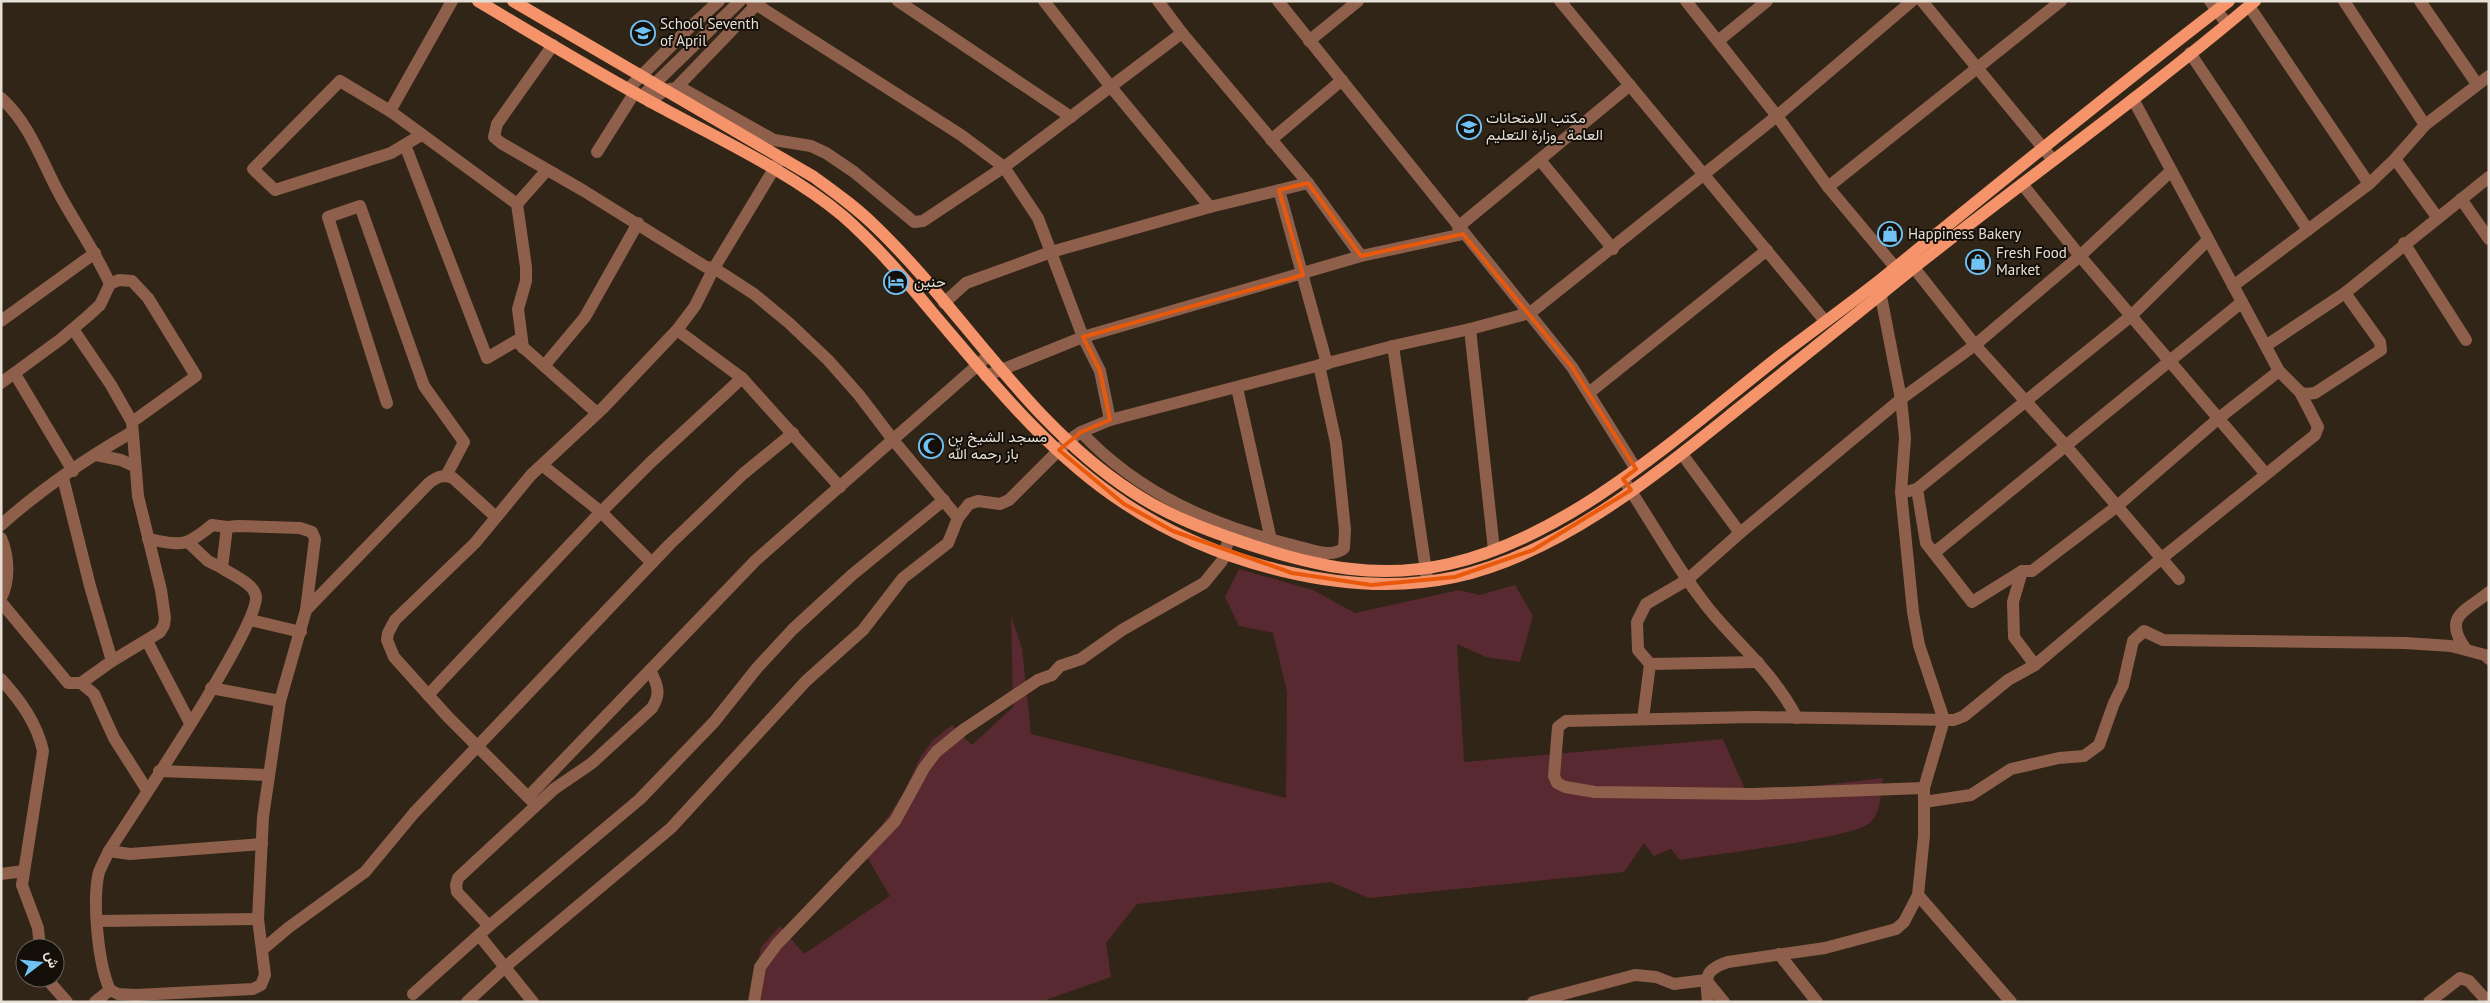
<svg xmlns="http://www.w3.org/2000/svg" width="2490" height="1003" font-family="'PT Sans',Vazirmatn,sans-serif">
<rect width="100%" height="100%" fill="#302516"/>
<path fill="#582930" d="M1239 569 1313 590 1355 613 1459 590 1479 595 1515 585 1533 616 1520 662 1486 657 1457 644 1464 762 1723 739 1747 794 1883 778C1881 793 1881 811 1871 822 1857 838 1710 855 1680 860L1671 849 1654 856 1644 843 1624 872 1369 898 1331 882 1137 904 1106 943 1111 977 1040 1002H750L761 947 780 926 804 954 890 896 864 852 903 794 921 756 933 740 952 725 972 745 1013 707 1011 616 1022 648 1031 734 1286 798 1287 692 1273 633 1239 626 1225 597Z"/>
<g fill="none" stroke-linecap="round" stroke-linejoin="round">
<g stroke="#8e5f4b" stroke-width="12">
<path d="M452 1 390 111 517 204 547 170"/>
<path d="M751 1 961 135 1004 167 1038 218 1083 337 1100 371 1110 420"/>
<path d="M898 1 1071 117"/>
<path d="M1044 1 1111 87 1210 207"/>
<path d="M1158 1 1182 33 1308 183 1361 256"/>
<path d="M1278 1 1572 367 1636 469"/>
<path d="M1560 1 1825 321"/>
<path d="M1686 1 1777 116 1828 187 1895 267"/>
<path d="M1922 1 2053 160"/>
<path d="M2210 1 2227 24"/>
<path d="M2344 1 2425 125"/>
<path d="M2420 1 2477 84"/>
<path d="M2249 6 2369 184"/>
<path d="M1309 41 1358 1"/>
<path d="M1718 41 1767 1"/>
<path d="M553 45 497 124 494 137 501 143 584 191 706 267 714 268 754 294 789 323 828 360 859 395 894 441 958 518"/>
<path d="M2190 53 2308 230"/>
<path d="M677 87 760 1"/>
<path d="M629 88 687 30 719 1"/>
<path d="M642 96 740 1"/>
<path d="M1 98C31 125 42 163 61 197 77 226 96 253 110 284"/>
<path d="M650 102C661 92 668 86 683 89L774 140 811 146 826 153 854 172 914 222 923 221 1004 167 1182 33"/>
<path d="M390 111 340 81 253 169 275 190 391 153 421 135"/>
<path d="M1271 140 1342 80"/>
<path d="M405 145 487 358 516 341 597 413"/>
<path d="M597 152 635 92"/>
<path d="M2395 159 2437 217"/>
<path d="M1540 160 1613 249"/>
<path d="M2022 184 2080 256 2265 473"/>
<path d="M1828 187 2061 1"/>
<path d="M1279 190 1327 364"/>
<path d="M2461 199 2489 239"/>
<path d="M517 204 526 267V281L518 309 523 348"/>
<path d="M1458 227 1630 85"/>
<path d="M2404 243 2466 340"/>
<path d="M1907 259 1975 345 2066 446 2179 579"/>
<path d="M2233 286 2369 184 2395 159 2425 125 2489 76"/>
<path d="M944 303 966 283 1051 252 1210 207 1308 183"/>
<path d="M1 321 95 253"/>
<path d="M73 329 111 385 132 422 138 496 161 590 165 618 164 625 160 632 112 661 81 683"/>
<path d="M1470 329 1494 550"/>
<path d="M677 330 742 378 840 487"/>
<path d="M2267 345 2345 293 2489 177"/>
<path d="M1393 346 1427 578"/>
<path d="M544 366 585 317 638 223"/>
<path d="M15 374 73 471"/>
<path d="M986 376 1083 337 1361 256 1463 234"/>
<path d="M1 383 61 339 88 316 100 305 110 284 119 280 132 281 148 298 196 376 132 422"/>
<path d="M1237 388 1271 540"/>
<path d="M1590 392 1767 250"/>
<path d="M2300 392 2305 394 2315 393 2381 350 2380 342 2345 293"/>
<path d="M387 403 328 217 360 206 424 386 464 442 446 476"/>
<path d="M1081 432C1139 494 1215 527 1296 546 1310 549 1332 559 1344 548L1345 530 1336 443 1319 365"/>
<path d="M1682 454 1740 533"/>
<path d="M96 455 121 460 134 466"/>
<path d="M542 465 601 512 652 563"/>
<path d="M63 478 90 586 112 661"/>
<path d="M1623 479C1652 522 1676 568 1709 609 1740 647 1773 672 1797 718"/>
<path d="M1917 489 1926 543 1972 602 2022 571H2032L2116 507 2219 418 2279 371"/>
<path d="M1909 491 1917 489 2131 316 2208 240"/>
<path d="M1 525C40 490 87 458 132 432"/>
<path d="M238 526 300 528 312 532 315 539 306 610 280 701 263 817 258 919 265 975 261 985 253 989 136 995 118 994 110 990C98 964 92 900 99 872 102 865 106 857 109 851 133 813 258 628 256 597 255 584 232 575 222 568L227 527Z"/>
<path d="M1 538C9 556 10 581 1 598"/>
<path d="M148 539C183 545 184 548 212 525L227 527"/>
<path d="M189 543 208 561 222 568"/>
<path d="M1934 553 2242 302"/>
<path d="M2022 571 2013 602 2014 637 2035 665"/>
<path d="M1 602 68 683H81L94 694 114 738 147 790"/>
<path d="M306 610 429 483C437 477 442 474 453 478L496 517"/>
<path d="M250 620 301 632"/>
<path d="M147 641 190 723"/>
<path d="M2465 648C2442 615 2467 611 2489 592"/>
<path d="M1650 664 1638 650 1637 622 1646 604 1687 580 1740 533 1901 399 1975 345 2080 256 2171 171"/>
<path d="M1 679C20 700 37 723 43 751L22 885 38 928 40 948"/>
<path d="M211 688 280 701"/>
<path d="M428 695 594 519 650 463 742 378"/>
<path d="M1643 719 1650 664 1758 662"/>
<path d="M159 771 269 775"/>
<path d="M1924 788 1754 794 1595 792 1565 787 1557 783 1554 776 1558 727 1566 721 1754 717 1954 720 1964 716 2008 680 2035 665 2162 558 2315 435 2318 427 2300 392 2279 371 2133 99"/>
<path d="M528 797 756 560 988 356"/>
<path d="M1924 802 1971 795 2011 769 2059 758 2084 756 2099 745 2114 703 2123 685 2133 641 2144 631 2163 640 2405 643 2451 646 2485 655 2489 659"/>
<path d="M536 805 448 717 394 657 387 640 388 633 395 620 475 543 531 475 603 408 677 330 695 306 714 268 780 159"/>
<path d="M109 851 130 854 262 844"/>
<path d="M1 874 24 871"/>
<path d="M1918 895 2011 1002"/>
<path d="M97 921 258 919"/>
<path d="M489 926 457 892 456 885 458 878 554 789 592 763 652 708C661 694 658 685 650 670"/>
<path d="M479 935 533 1002"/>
<path d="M262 950 288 928 365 872 414 813 669 545 743 474 793 433"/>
<path d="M1779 954 1817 1002"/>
<path d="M46 978 67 1002"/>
<path d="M413 994 489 926 640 799 714 722 757 668 793 629 853 574 944 500"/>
<path d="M95 1002 110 990"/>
<path d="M467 1002 505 967 671 828 806 681 863 630 903 578 948 543 958 518 969 504 978 501 1000 504 1009 500 1069 440 1081 432 1110 420 1393 346 1470 329 1530 313 1777 116 1912 1"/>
<path d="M754 1002 760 967 777 944 895 821 924 768 936 752 963 730 1038 680 1052 675 1060 666 1081 659 1122 630 1204 583 1222 561 1229 538"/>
<path d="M1533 1002 1635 975 1656 977 1674 984 1706 980 1724 1002"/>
<path d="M1708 1002C1706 978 1703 970 1728 962L1825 948 1896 929 1904 922 1918 895 1924 836V788L1944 720 1919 645 1913 612 1901 492 1905 438 1901 399 1879 286"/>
<path d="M2429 1002 2460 978 2469 981 2488 1002"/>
</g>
<g stroke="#f5946b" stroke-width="12">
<path d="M478 1C540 38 602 76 666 110 723 141 793 174 843 216 876 245 904 278 932 312 990 380 1048 453 1124 503 1214 563 1348 600 1455 577 1559 554 1653 477 1734 412 1793 365 1853 317 1912 269 2026 179 2144 95 2255 1"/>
<path d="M513 1 814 177C836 193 857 208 876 227 964 312 1027 423 1131 491 1168 516 1209 531 1251 545 1319 567 1378 580 1449 564 1572 536 1684 431 1781 355 1814 330 1847 306 1879 281 1995 187 2110 92 2229 1"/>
</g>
</g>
<path fill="none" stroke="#e8590c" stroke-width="4" stroke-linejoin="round" d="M1308 183 1361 256 1463 234 1572 367 1636 469 1623 479 1631 490 1533 550 1455 577 1371 585 1292 573 1173 531 1124 504 1059 450 1081 432 1110 420 1100 371 1083 337 1303 275 1279 190Z"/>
<defs>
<symbol id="school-ring" viewBox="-11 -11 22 22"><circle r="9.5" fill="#140f09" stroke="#70c1f4" stroke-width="1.5"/><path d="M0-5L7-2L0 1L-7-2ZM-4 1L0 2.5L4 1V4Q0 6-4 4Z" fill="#70c1f4"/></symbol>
<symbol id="shop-ring" viewBox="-11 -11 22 22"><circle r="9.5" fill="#140f09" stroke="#70c1f4" stroke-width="1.5"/><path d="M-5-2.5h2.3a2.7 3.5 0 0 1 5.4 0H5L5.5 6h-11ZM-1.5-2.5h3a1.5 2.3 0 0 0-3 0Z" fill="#70c1f4"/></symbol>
<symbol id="hotel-ring" viewBox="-11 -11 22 22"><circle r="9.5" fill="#140f09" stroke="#70c1f4" stroke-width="1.5"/><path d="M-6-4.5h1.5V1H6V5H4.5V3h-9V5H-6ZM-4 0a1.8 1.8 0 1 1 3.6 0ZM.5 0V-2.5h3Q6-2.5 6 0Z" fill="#70c1f4"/></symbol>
<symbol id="mosque-ring" viewBox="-11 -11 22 22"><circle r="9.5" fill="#140f09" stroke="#70c1f4" stroke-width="1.5"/><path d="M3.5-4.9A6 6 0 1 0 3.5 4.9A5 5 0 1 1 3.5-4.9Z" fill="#70c1f4"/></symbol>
</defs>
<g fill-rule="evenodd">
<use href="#school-ring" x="629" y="19" width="28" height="28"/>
<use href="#school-ring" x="1455" y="113" width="28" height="28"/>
<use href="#shop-ring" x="1876" y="220" width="28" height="28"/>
<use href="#shop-ring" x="1964" y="248" width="28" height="28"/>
<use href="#hotel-ring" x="882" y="268" width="28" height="28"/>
<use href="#mosque-ring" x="917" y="432" width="28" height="28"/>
</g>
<g text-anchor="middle" stroke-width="4" stroke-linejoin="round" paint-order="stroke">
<g font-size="15" fill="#e6dfd5" stroke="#140f09" text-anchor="start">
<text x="660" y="29">School Seventh<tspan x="660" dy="17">of April</tspan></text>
<text x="1486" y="123">مكتب الامتحانات<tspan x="1486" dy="17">العامة _وزارة التعليم</tspan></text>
<text x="1908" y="239">Happiness Bakery</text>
<text x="1996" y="258">Fresh Food<tspan x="1996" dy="17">Market</tspan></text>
<text x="914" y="287">حنين</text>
<text x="948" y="442">مسجد الشيخ بن<tspan x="948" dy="17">باز رحمه الله</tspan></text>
</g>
</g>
<rect width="2490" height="1003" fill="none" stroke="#e6dfd5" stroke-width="5"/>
<g transform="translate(40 963) rotate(74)"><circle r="24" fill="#140f09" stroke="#68625b"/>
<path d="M0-4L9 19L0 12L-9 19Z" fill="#70c1f4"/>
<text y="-8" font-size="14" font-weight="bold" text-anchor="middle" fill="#e6dfd5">ش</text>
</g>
</svg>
